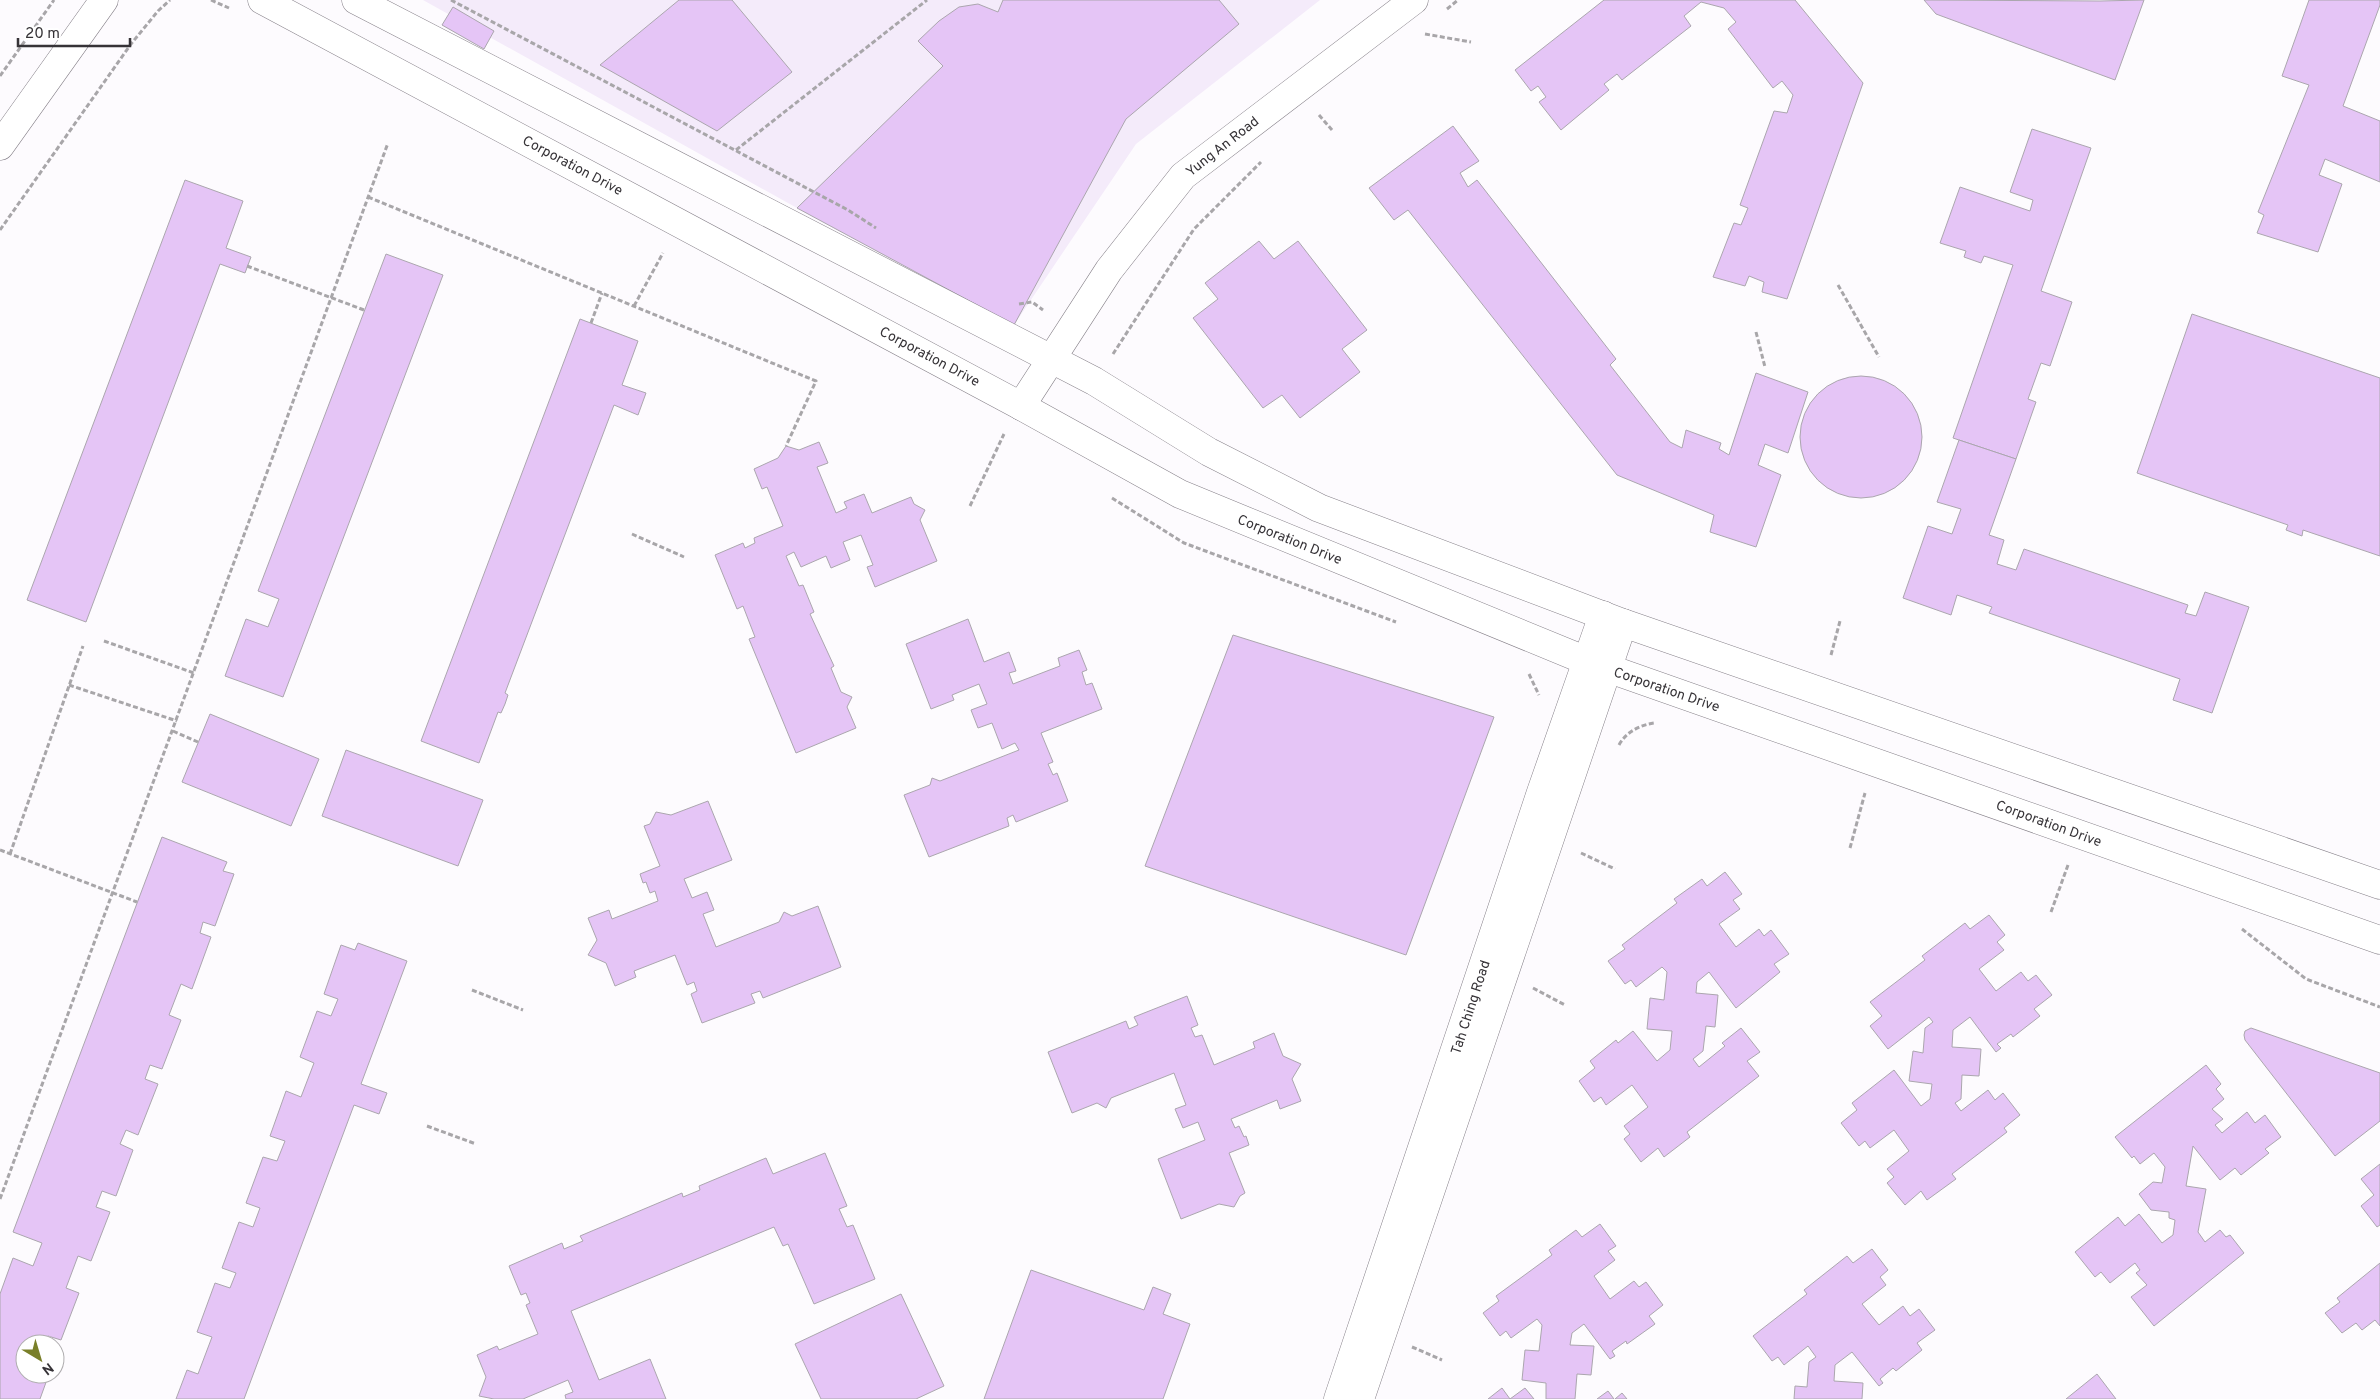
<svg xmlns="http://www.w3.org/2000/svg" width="2380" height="1399" font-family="Overpass,sans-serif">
<rect width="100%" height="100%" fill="#fdfbfe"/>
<path fill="#f4ebfa" d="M423 0H1320L1136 144 1014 325 797 208Z"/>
<g fill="#e5c5f6" stroke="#aba6ae">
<path d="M679 0H732L792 72 717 131 600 65Z"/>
<path d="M1003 0H1219L1239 24 1126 119 1014 325 797 208 943 66 918 41 939 21 959 7 978 4 998 12Z"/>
<path d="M1604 0H1795L1863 83 1787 299 1762 292 1764 282 1749 276 1745 286 1713 277 1734 223 1741 225 1748 208 1740 205 1774 111 1787 113 1793 95 1782 81 1773 88 1728 29 1736 22 1724 8 1701 2 1684 16 1691 26 1622 80 1617 74 1604 84 1609 90 1561 130 1539 102 1546 97 1538 86 1531 91 1515 70Z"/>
<path d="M1924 0 2100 1 2144 0 2115 80 1936 14Z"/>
<path d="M2309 0H2380V5L2343 106 2380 121V182L2325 159 2319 175 2342 184 2318 252 2257 233 2264 215 2258 212 2309 85 2282 76Z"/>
<path d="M453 7 494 31 484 49 442 25Z"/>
<path d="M1453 126 1479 161 1460 173 1468 187 1477 180 1616 359 1610 365 1670 442 1682 448 1686 430 1721 443 1719 449 1729 455 1756 373 1808 392 1788 453 1765 444 1758 465 1781 475 1756 547 1710 532 1714 515 1617 475 1408 210 1394 220 1369 188Z"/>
<path d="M2032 129 2091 148 2041 291 2072 302 2050 366 2041 363 2028 399 2036 402 2016 459 1953 438 2013 265 1984 256 1981 263 1964 257 1966 251 1940 243 1960 187 2030 211 2033 200 2010 192Z"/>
<path d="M185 180 243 201 226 248 251 257 245 273 220 264 86 622 27 600Z"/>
<path d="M1259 241 1274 259 1298 241 1367 330 1342 349 1360 372 1300 418 1282 395 1263 408 1193 318 1218 299 1205 283Z"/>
<path d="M386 254 443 275 283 697 225 676 246 619 268 627 279 599 258 591Z"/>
<path d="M2192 314 2380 378V556L2303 530 2302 536 2286 530 2288 525 2137 473Z"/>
<path d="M580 319 638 341 622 385 646 393 638 415 614 405 505 693 508 695 505 704 501 713 498 712 479 763 421 741Z"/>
<circle cx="1861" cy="437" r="61"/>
<path d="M1959 440 2016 459 1989 535 2004 540 1997 564 2016 570 2024 549 2188 605 2185 613 2196 616 2205 592 2249 607 2212 713 2173 700 2180 679 1989 613 1992 607 1957 595 1951 615 1903 598 1928 526 1952 534 1961 509 1937 502Z"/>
<path d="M819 442 828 463 817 467 836 513 847 508 844 502 864 494 872 513 911 497 914 504 925 510 920 520 937 561 875 587 867 567 873 565 861 535 843 542 850 560 831 568 826 556 801 567 794 552 786 556 799 586 803 585 814 612 810 614 834 666 831 668 841 692 852 697 847 707 856 728 796 753 749 639 755 637 743 606 737 609 715 555 743 543 745 548 755 543 754 538 783 526 767 487 762 489 754 469 778 458 786 446 799 450Z"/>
<path d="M968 619 984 662 1009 652 1016 671 1009 673 1013 684 1060 666 1058 658 1079 650 1087 670 1082 672 1086 685 1092 683 1102 709 1041 733 1053 762 1048 764 1053 775 1057 773 1068 801 1016 822 1013 815 1007 818 1009 826 929 857 904 795 930 785 932 778 940 781 1019 750 1015 743 1002 749 992 723 978 728 971 710 987 704 979 684 952 695 954 700 931 709 906 644Z"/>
<path d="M1233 635 1494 717 1406 955 1145 866Z"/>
<path d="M210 714 319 759 291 826 182 782Z"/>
<path d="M346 750 483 800 458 866 322 816Z"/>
<path d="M708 801 732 860 684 879 692 898 707 892 714 910 703 914 716 947 779 922 784 912 792 916 818 906 841 967 763 998 760 991 751 994 755 1003 702 1023 691 994 697 991 694 982 687 985 675 955 634 971 636 977 615 986 606 963 588 955 597 940 588 918 609 910 612 919 658 901 655 891 650 893 646 882 643 883 640 874 660 866 644 826 650 824 656 812 671 815Z"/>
<path d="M162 837 227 862 223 871 234 874 215 926 203 922 200 933 211 937 192 989 181 984 169 1015 181 1020 162 1069 150 1065 145 1079 158 1084 138 1135 126 1130 120 1144 133 1150 116 1196 102 1191 96 1207 110 1212 91 1261 78 1256 66 1288 79 1293 61 1340 48 1336 45 1344H25V1374H49L40 1399H0V1294L13 1258 33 1266 42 1243 13 1232Z"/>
<path d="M1725 872 1742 894 1733 900 1740 909 1719 924 1736 947 1759 929 1764 936 1771 930 1789 954 1774 964 1780 972 1736 1008 1709 972 1697 982 1696 993 1718 995 1715 1027 1706 1026 1703 1051 1693 1059 1699 1067 1725 1046 1722 1043 1741 1028 1760 1052 1747 1061 1759 1076 1687 1132 1690 1137 1664 1157 1658 1148 1641 1162 1624 1139 1630 1134 1624 1126 1648 1107 1632 1085 1606 1105 1601 1097 1594 1102 1579 1081 1595 1068 1590 1061 1616 1040 1618 1043 1633 1031 1657 1061 1670 1050 1672 1031 1647 1029 1650 998 1664 1000 1667 972 1662 967 1636 987 1631 980 1625 984 1608 961 1625 949 1622 945 1677 903 1674 899 1702 879 1707 886Z"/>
<path d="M1989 915 2005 935 1997 942 2004 950 1979 969 1996 991 2021 972 2028 981 2036 975 2052 995 2034 1009 2040 1016 2013 1037 2011 1034 1997 1044 2001 1048 1996 1052 1970 1017 1953 1030 1952 1047 1981 1049 1979 1076 1962 1075 1961 1099 1955 1103 1961 1111 1988 1090 1995 1100 2003 1093 2020 1115 2004 1128 2007 1132 1952 1174 1956 1179 1927 1200 1921 1191 1905 1205 1887 1183 1894 1177 1887 1169 1909 1151 1894 1130 1870 1148 1865 1141 1859 1146 1841 1123 1857 1110 1852 1103 1894 1070 1921 1106 1930 1099 1932 1084 1909 1081 1913 1051 1923 1053 1925 1028 1933 1022 1929 1017 1888 1049 1870 1026 1882 1016 1870 1002 1925 960 1922 956 1965 923 1970 929Z"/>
<path d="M358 943 407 961 361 1084 387 1093 379 1114 354 1105 244 1399H176L187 1370 198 1374 212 1337 197 1332 215 1283 230 1288 236 1273 222 1268 239 1222 253 1227 260 1208 246 1203 263 1157 277 1161 285 1141 270 1136 286 1091 301 1097 314 1063 300 1057 317 1011 331 1016 338 999 324 994 341 945 355 950Z"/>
<path d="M1187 996 1198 1025 1191 1028 1195 1037 1202 1035 1214 1065 1255 1048 1253 1042 1274 1033 1283 1056 1301 1064 1292 1079 1301 1101 1280 1109 1277 1100 1231 1119 1235 1128 1239 1126 1244 1137 1246 1136 1249 1145 1229 1153 1245 1193 1240 1196 1234 1207 1219 1204 1181 1219 1158 1159 1205 1140 1198 1122 1183 1128 1175 1109 1186 1105 1174 1073 1111 1098 1106 1108 1097 1103 1072 1113 1048 1052 1126 1021 1129 1029 1138 1025 1134 1017Z"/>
<path d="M2251 1028 2380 1073V1121L2335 1156 2245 1040 2244 1035 2245 1031Z"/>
<path d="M2206 1065 2221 1084 2216 1089 2224 1099 2212 1109 2223 1119 2215 1125 2222 1133 2247 1112 2255 1123 2265 1115 2281 1137 2265 1149 2269 1153 2241 1175 2235 1168 2220 1180 2193 1146 2186 1186 2206 1189 2198 1232 2205 1242 2220 1230 2226 1237 2230 1235 2244 1253 2154 1326 2131 1297 2147 1285 2136 1273 2140 1270 2135 1263 2110 1283 2101 1272 2095 1277 2075 1252 2118 1217 2125 1226 2139 1214 2162 1243 2173 1235 2175 1220 2169 1218V1212L2151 1210 2139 1194 2153 1182 2162 1183 2165 1167 2154 1153 2140 1164 2134 1156 2132 1158 2115 1137Z"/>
<path d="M825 1153 847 1206 839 1209 847 1227 853 1225 875 1279 814 1304 788 1244 783 1246 774 1227 571 1311 599 1380 650 1359 666 1399H566L565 1395 573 1392 568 1380 523 1399H494L479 1396 486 1377 477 1355 497 1346 499 1350 538 1334 526 1305 530 1303 526 1293 521 1295 509 1266 562 1243 564 1249 583 1241 580 1236 682 1193 683 1197 700 1190 699 1186 766 1158 773 1174Z"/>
<path d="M2380 1164V1225L2377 1227 2361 1206 2374 1195 2361 1179Z"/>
<path d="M1600 1224 1616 1246 1608 1251 1615 1260 1594 1276 1610 1299 1634 1281 1639 1287 1646 1282 1663 1305 1649 1316 1655 1324 1627 1344 1626 1341 1612 1351 1615 1356 1610 1359 1584 1324 1572 1333 1570 1345 1594 1346 1591 1375 1577 1374 1575 1399H1546V1383L1522 1380 1525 1350 1539 1351 1542 1325 1537 1319 1511 1338 1506 1331 1500 1336 1483 1313 1499 1301 1496 1296 1552 1255 1549 1250 1576 1230 1582 1237Z"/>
<path d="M1872 1249 1888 1270 1880 1277 1886 1285 1862 1304 1879 1325 1903 1306 1910 1316 1919 1309 1935 1330 1917 1343 1922 1350 1896 1371 1893 1368 1880 1379 1883 1383 1879 1386 1852 1352 1835 1365 1834 1381 1863 1383 1862 1399H1794L1795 1386 1807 1387 1809 1362 1816 1357 1808 1346 1784 1365 1778 1357 1772 1361 1753 1336 1807 1294 1804 1290 1847 1256 1853 1263Z"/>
<path d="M2380 1263V1326L2375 1320 2362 1330 2356 1323 2342 1333 2325 1313 2340 1302 2337 1298Z"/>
<path d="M1031 1270 1144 1310 1153 1287 1171 1294 1163 1314 1190 1324 1163 1399H984Z"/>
<path d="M901 1294 944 1386 916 1399H821L795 1344Z"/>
<path d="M2097 1374 2116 1399H2066Z"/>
<path d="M1502 1388 1510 1399H1488Z"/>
<path d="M1525 1388 1534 1399H1510Z"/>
<path d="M1608 1391 1614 1399H1597Z"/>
<path d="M1622 1393 1627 1399H1615Z"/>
</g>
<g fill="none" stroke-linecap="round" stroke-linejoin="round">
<defs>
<g id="minor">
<path d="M262 0 1021 406 1180 494 1587 661 2380 940"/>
<path d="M356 0 1094 381 1209 452 1319 508 1623 623 2380 885"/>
<path d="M0 146 104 0"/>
<path d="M1021 406 1109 270 1183 176 1414 0"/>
<path d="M1338 1399 1541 792 1603 615"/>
<path d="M1360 1399 1623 623"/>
</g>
</defs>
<use href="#minor" stroke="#868189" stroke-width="29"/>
<g stroke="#a8a6a9" stroke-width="3" stroke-dasharray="5 2.5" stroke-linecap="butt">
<path d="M211 0 229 8"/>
<path d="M451 0 848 210 876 228"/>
<path d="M1447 9 1458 0"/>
<path d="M1425 34 1471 42"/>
<path d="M0 76 54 0"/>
<path d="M1319 115 1332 130"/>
<path d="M736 150 927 0"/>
<path d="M368 197 816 381 786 446"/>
<path d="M0 230 131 44 158 11 170 0"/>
<path d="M247 266 364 310"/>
<path d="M1838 285 1879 357"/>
<path d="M1019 304 1032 302 1043 310"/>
<path d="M634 306 663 253"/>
<path d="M591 323 602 293"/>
<path d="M1756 332 1765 367"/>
<path d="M1113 354 1194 229 1261 162"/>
<path d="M1112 498 1184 543 1396 622"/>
<path d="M970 506 1004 434"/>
<path d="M632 534 684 557"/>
<path d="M104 641 194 673"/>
<path d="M1831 655 1840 621"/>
<path d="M1529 674 1539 695"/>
<path d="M69 685 177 721"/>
<path d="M173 731 198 742"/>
<path d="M1619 745C1626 732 1640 725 1654 723"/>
<path d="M1850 848 1865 793"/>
<path d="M0 850 137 902"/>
<path d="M1581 853 1615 869"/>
<path d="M10 854 83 646"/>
<path d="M2051 912 2068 865"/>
<path d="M2242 929 2306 979 2380 1007"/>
<path d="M1533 988 1565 1005"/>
<path d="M472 990 523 1010"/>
<path d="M427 1126 476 1144"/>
<path d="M0 1199 388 143"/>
<path d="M1412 1347 1442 1360"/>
</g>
<use href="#minor" stroke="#fff" stroke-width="28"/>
</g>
<g text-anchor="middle" stroke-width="5" stroke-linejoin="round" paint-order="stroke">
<g font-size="14" fill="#363337" stroke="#fff">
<text transform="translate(1222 146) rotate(-38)" y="5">Yung An Road</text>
<text transform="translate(573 165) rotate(28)" y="5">Corporation Drive</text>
<text transform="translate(930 356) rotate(28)" y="5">Corporation Drive</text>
<text transform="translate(1290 539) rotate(22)" y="5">Corporation Drive</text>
<text transform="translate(1667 689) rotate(19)" y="5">Corporation Drive</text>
<text transform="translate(2049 823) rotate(20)" y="5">Corporation Drive</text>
<text transform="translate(1470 1007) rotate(-72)" y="5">Tah Ching Road</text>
</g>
</g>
<g transform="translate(40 1359) rotate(142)"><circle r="24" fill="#ffffff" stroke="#afadaf"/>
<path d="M0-4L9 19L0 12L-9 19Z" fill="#797f29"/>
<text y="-8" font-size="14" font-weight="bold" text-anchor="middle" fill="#363337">N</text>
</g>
<path d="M18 38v8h112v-8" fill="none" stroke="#363337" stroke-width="2.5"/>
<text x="25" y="38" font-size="15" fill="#363337" stroke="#ffffff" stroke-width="4" paint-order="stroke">20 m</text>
</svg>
